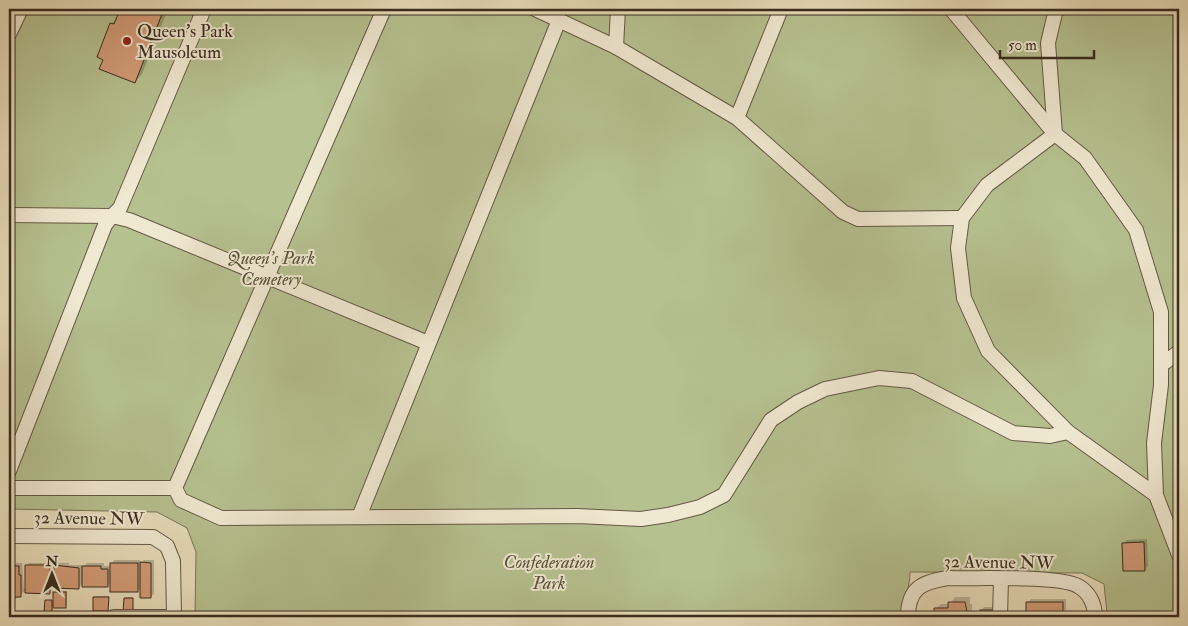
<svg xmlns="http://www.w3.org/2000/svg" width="1188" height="626" font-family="'IM FELL Double Pica',serif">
<rect width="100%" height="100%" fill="#e8ddba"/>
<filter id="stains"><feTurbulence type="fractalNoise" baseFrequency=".004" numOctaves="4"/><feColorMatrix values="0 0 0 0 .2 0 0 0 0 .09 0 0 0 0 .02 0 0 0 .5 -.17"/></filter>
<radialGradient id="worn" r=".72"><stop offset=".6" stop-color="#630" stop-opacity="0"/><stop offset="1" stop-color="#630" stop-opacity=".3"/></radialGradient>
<path fill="#b6c190" stroke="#787658" d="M9 9H1179V613H1107L1104 584 1082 573 910 572C910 588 904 599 900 616L195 617 196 552 187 528 157 512 9 509Z"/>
<g fill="#0003">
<path d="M121 9H168L142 74 135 82 111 24 118 17Z"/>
<path d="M1147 539 1148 566 1145 570 1124 543 1127 540Z"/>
<path d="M114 560H140V563L144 560H154V594L150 597 141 587 137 591 111 582 107 586 83 583 79 587H53L50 592 26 590 14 600H9V563H22L24 589H26V566L29 563H53V568L58 563H69V565H82V568L87 563H104V566H111Z"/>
<path d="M56 591H67V605L53 606 51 611 46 601 55 600Z"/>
<path d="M96 596H109L108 610 95 598Z"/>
<path d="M126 597H133L132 610 125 598Z"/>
<path d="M955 597H970V604H972V617H935V609L941 604H950Z"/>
<path d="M1031 599H1066V610L1062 614H1067V617H1030L1033 614 1027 603Z"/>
<path d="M984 607H997V617H981V611Z"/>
<path d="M869 612H884V617H864Z"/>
<path d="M1007 616H1019V617H1006Z"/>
</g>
<g fill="#d29c78" stroke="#392c1f">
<path d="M118 9H164L135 83 99 69 103 60 97 57 110 23 114 24 120 9Z"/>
<path d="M1144 542 1145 571H1123L1122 543Z"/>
<path d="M140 562 151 563V598H140Z"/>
<rect x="110" y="563" width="28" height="29"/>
<path d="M25 565H50V594L25 593Z"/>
<path d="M54 565 79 568V589L53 588Z"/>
<path d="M9 566H19V575H21V597H14V601H9Z"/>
<path d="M82 566H101V569H108V587H82Z"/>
<rect x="53" y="592" width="13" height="16"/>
<path d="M93 597H109L108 611H93Z"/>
<path d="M124 598H133V612H123Z"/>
<path d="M45 600H52V612H44Z"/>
<path d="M948 602H965L968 617H934V608H948Z"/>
<rect x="1026" y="602" width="37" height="13"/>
<rect x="980" y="610" width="14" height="7"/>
</g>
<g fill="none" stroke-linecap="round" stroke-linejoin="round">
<defs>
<g id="minor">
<path d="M204 9 120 208 112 216 129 220 428 343"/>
<path d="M384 9 175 488 181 500 221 518 577 516 641 519 668 515 700 507 724 495 771 420 798 402 825 389 879 378 912 381 1013 433 1050 436 1068 432"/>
<path d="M535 9 616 47 737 118 843 212 858 219 962 218"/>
<path d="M951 9 1055 134"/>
<path d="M9 34 21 9"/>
<path d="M616 47 618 9"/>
<path d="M737 118 781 9"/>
<path d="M1055 134 1048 43 1056 9"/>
<path d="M9 215 112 216"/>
<path d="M1161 365 1179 352"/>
<path d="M9 471 105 225 112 216"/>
<path d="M9 488H175"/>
<path d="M1156 495 1068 432 988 351 964 298 958 248 962 218 987 185 1055 134 1085 158 1136 230 1161 312V385L1154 443 1156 495 1179 555"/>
<path d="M359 517 559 20"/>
<path d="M9 536 153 537 167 546 173 561 174 617"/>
<path d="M114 617H174"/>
<path d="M908 617C908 588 922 582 948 578 974 579 1059 575 1078 586 1089 592 1095 604 1095 617"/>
<path d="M1000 617 1001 579"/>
</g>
</defs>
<use href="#minor" stroke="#655846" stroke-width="16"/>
<use href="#minor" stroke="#f0e9d2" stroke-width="14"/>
</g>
<circle fill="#8f2418" stroke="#f0e9d2" stroke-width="2" cx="127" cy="41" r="5"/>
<g text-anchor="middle" stroke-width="4" stroke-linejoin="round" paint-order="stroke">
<g font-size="18" fill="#392c1f" stroke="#f0e9d2" text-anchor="start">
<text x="137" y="37">Queen's Park<tspan x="137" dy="21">Mausoleum</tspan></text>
</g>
<g font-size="18" font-style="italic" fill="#58513b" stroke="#f0e9d2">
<text x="271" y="264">Queen's Park<tspan x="271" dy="21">Cemetery</tspan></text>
<text x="549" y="568">Confederation<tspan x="549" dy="21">Park</tspan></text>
</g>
<g font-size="18" fill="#392c1f" stroke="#f0e9d2">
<text transform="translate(89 518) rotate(1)" y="6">32 Avenue NW</text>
<text transform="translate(999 562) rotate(1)" y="6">32 Avenue NW</text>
</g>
</g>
<rect width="1188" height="626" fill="none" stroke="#e8ddba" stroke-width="30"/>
<rect x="10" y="10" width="1168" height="606" fill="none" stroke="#392c1f" stroke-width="2.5"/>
<rect x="15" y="15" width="1158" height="596" fill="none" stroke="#392c1f"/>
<g transform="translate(52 574)" stroke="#f0e9d2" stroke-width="4" paint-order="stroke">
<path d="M0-4L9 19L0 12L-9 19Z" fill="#392c1f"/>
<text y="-8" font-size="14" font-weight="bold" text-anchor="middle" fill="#392c1f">N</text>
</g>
<path d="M1000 50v8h94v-8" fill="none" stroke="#392c1f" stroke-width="2.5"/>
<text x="1008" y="50" font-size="15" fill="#392c1f" stroke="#f0e9d2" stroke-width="4" paint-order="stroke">50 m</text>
<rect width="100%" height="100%" filter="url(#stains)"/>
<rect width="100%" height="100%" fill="url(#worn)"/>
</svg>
